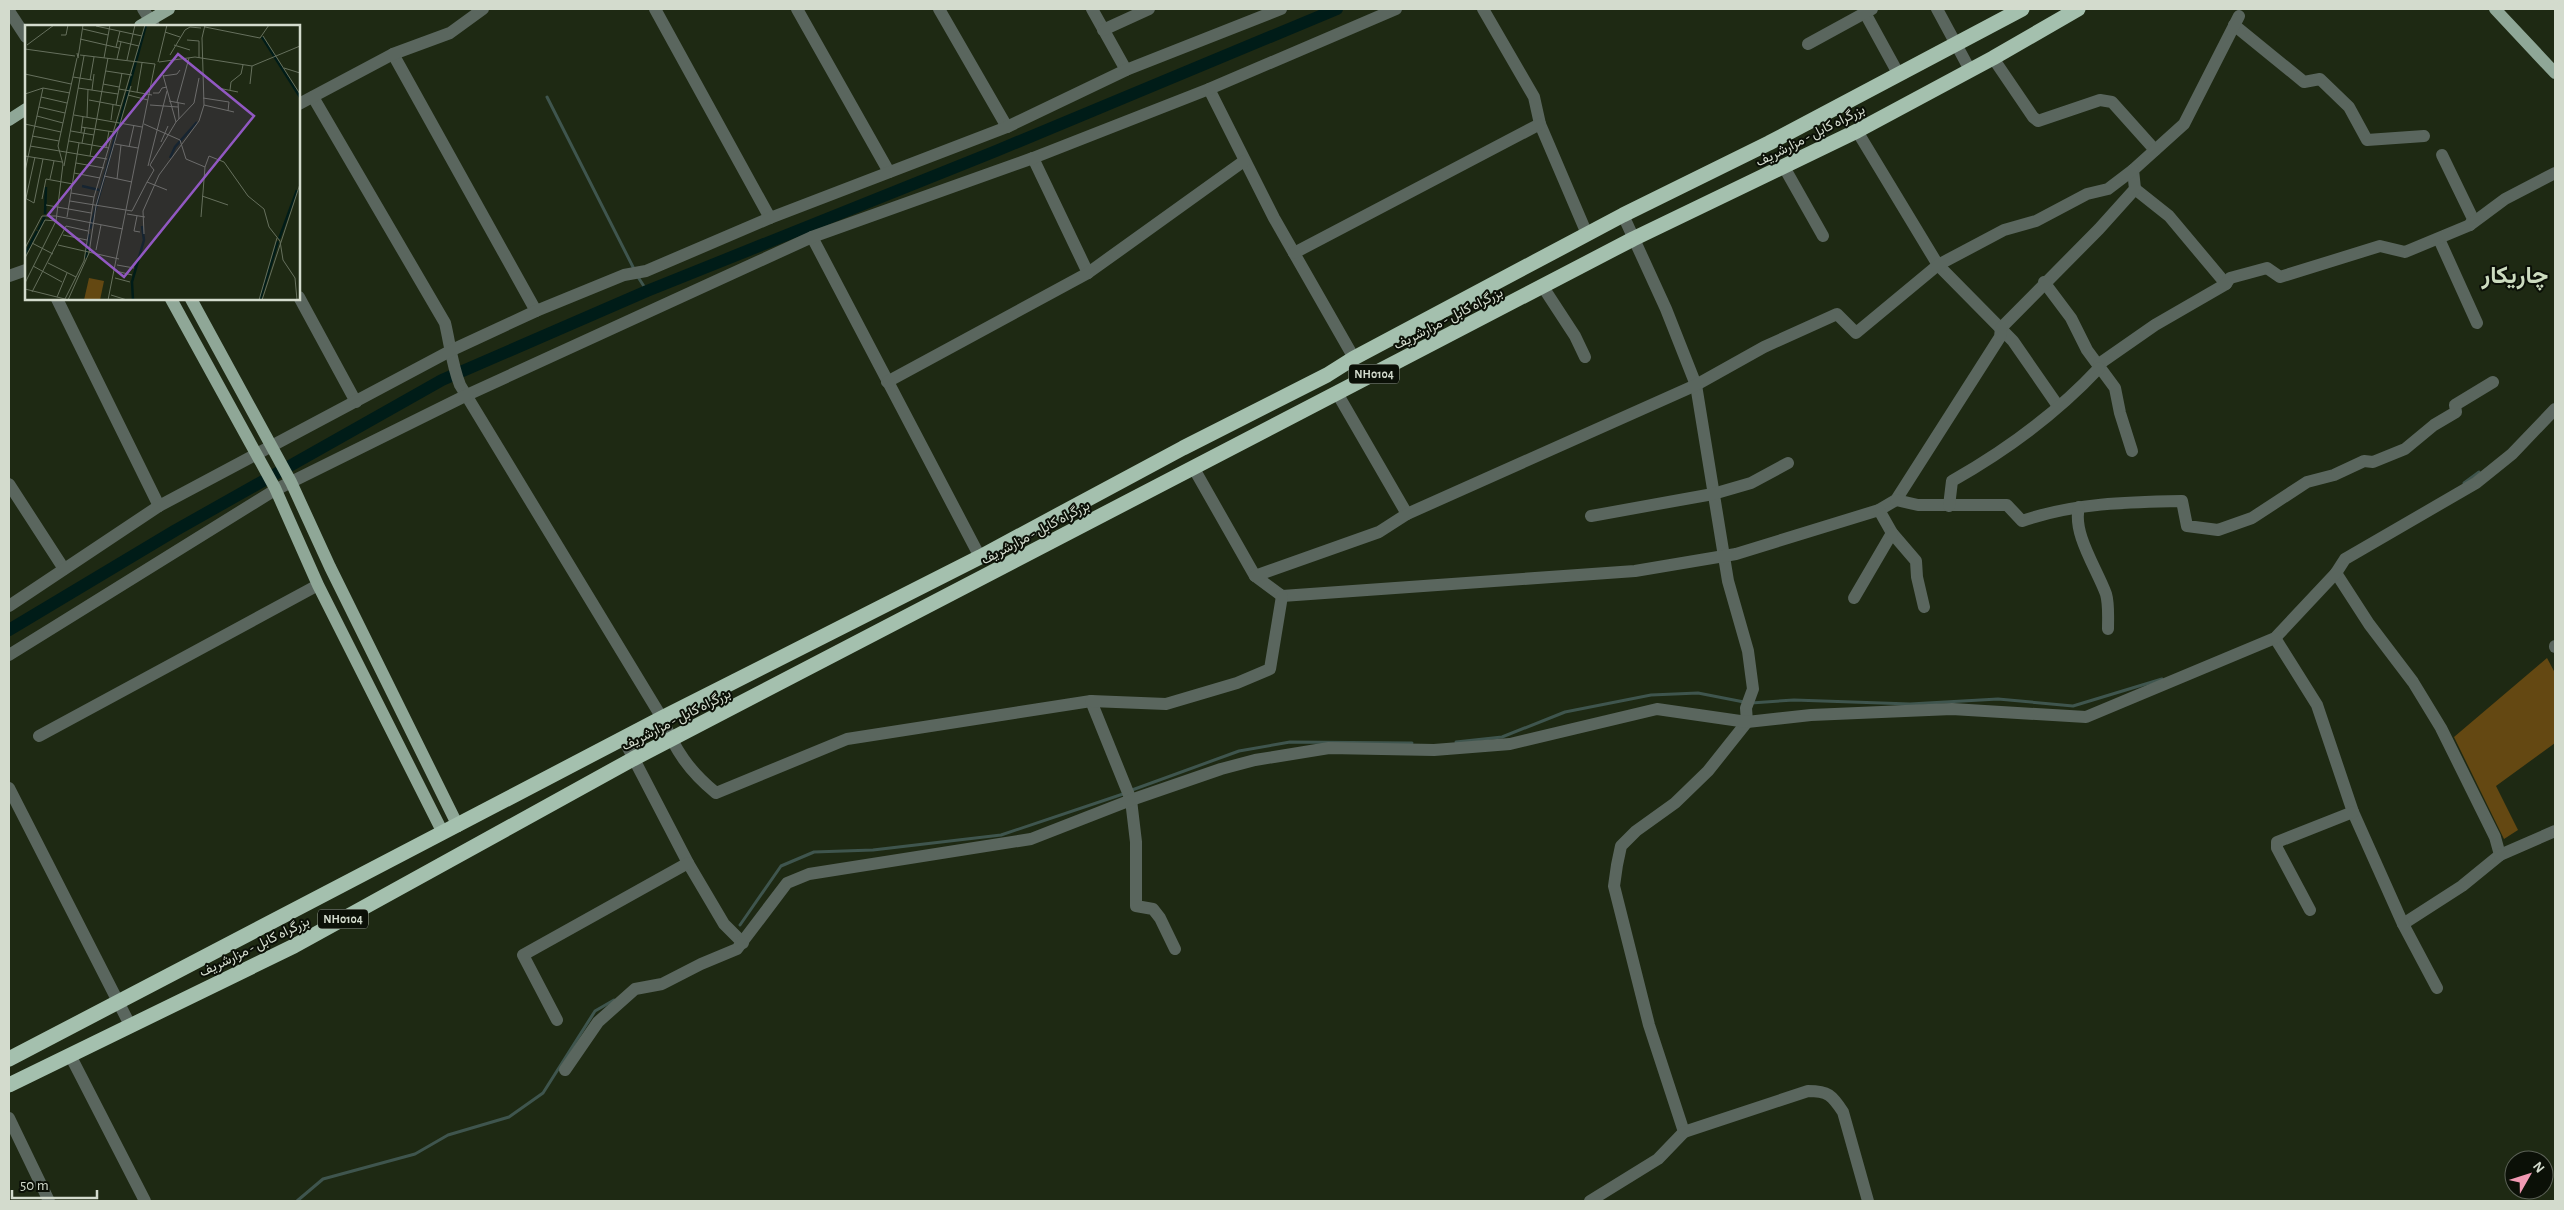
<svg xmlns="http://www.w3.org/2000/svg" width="2564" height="1210" font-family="'Alegreya Sans',Vazirmatn,sans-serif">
<rect width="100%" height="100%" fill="#1e2913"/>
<path fill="#644812" d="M2547 658 2555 673V743L2496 786 2518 830 2504 839 2454 737Z"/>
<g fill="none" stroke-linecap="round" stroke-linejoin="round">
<g stroke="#3f554e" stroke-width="3">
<path d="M547 97 634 269"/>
<path d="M638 277 647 291"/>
<path d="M2464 483 2479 472"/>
<path d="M1751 703 1794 700 1910 704 1998 699 2073 706 2162 679"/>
<path d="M1456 742 1502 737 1565 712 1651 695 1698 693 1744 702"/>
<path d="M1132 790 1239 751 1290 742 1412 743"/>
<path d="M740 925 781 866 814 852 873 850 1001 835 1126 793"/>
<path d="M297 1201 323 1179 415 1154 448 1135 509 1117 543 1093 595 1011 614 1000"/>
</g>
<path stroke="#001c18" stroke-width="12" d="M9 630 176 530 442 380 647 291 996 151 1337 9"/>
<g stroke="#5a665e" stroke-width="12">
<path d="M143 9 154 26"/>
<path d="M655 9 770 218"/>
<path d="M797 9 889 172"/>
<path d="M939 9 1007 127"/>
<path d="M1092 9 1126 70"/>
<path d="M1483 9 1534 97 1540 124 1587 234"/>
<path d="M1937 9 1970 70"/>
<path d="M9 11 26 37"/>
<path d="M1865 13 1899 75"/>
<path d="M2234 25 2304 82 2320 79 2349 107 2367 140 2424 136"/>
<path d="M1103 30 1149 9"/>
<path d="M1808 44 1872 9"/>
<path d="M393 54 536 311"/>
<path d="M1993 58 2033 117 2038 121 2100 100 2112 102 2155 150"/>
<path d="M1209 89 1274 218 1354 358"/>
<path d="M313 97 445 323C450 344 452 365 460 385L662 718C675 750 689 771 716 793L847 739 1091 701 1131 800 1136 842V906L1153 909 1160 918 1175 949"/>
<path d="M299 104 393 54 450 33 483 9"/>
<path d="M1857 131 1938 265 2013 341 2058 406"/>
<path d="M2442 155 2473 219 2470 225"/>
<path d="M1033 158 1088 273"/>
<path d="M1784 167 1823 236"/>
<path d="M2135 189 2169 216 2226 284"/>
<path d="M1623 215 1666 309 1696 385 1728 581 1748 651 1753 689 1746 708 1747 722 1708 771 1675 803 1636 831 1621 846 1617 865 1614 886 1649 1025 1684 1132 1808 1091C1828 1091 1832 1095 1843 1112L1868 1201"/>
<path d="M812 237 980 557"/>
<path d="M2439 239 2477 323"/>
<path d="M1294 253 1540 124"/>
<path d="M9 276 26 270"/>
<path d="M2044 282 2071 318 2087 350 2115 388 2120 413 2132 451"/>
<path d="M1543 287 1575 336 1585 357"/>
<path d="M299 297 356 402"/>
<path d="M57 299 159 506"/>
<path d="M2099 364 2155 325 2226 284 2230 278 2267 268 2280 277 2380 246 2405 252 2470 225 2505 199 2555 173"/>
<path d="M887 382 1088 273 1244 161"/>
<path d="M1337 393 1407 514"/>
<path d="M1193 467 1255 576 1282 596 1635 571 1736 554 1879 510 1896 500 2000 337 2001 328 2099 229 2135 189 2133 170 2184 124 2239 16"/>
<path d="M9 484 64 569"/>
<path d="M1896 500 1918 505H2007L2022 521C2074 503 2127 502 2182 501L2187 526 2218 530 2252 518 2307 482 2334 475 2364 461 2373 462 2405 449 2434 425 2456 412 2455 405 2493 382"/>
<path d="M1949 506 1952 481C2005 451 2057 413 2099 368"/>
<path d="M2079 507C2072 533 2097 569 2106 594 2109 604 2108 618 2108 629"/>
<path d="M1879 510 1892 533 1916 561 1917 577 1924 607"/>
<path d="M1591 516 1713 494 1751 483 1788 463"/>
<path d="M2336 573 2369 624 2413 682 2441 728 2495 837 2500 855 2462 886 2403 924"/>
<path d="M1255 576 1379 532 1407 514 1696 385 1764 347 1837 314 1856 333 1938 265 2004 230 2036 221 2087 194 2108 189 2133 170"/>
<path d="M1854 598 1892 533"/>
<path d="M9 606 159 506 452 350 536 311 624 275 646 271 770 218 1007 127 1126 70 1281 9"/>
<path d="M2275 638 2317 705 2353 812 2403 924 2437 988"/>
<path d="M2555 646V647"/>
<path d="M9 655 275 490 467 395 812 237 1033 158 1209 89 1396 9"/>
<path d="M1091 701 1166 704 1237 683 1270 669 1282 596"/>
<path d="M39 736 318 585"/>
<path d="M623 738 688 863 724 924 743 943"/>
<path d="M9 788 130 1025"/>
<path d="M2500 855 2555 831"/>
<path d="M2310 910 2277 848V842L2353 812"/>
<path d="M557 1020 523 955 688 863"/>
<path d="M70 1055 145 1201"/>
<path d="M565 1070 598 1022 635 989 662 984 701 964 737 949 787 883 809 874 1031 839 1131 800 1221 769 1255 760 1329 748 1434 750 1510 744 1657 709 1747 722 1811 715 1952 709 2086 717 2275 638 2336 573 2345 559 2476 483 2512 454 2555 409"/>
<path d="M9 1118 49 1201"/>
<path d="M1590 1201 1658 1159 1684 1132"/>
</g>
<g stroke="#8fa797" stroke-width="12">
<path d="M2495 9 2555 73"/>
<path d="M140 26 169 9"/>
<path d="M9 120 26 109"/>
<path d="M171 299 275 488 318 585 443 833"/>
<path d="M191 299 291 482 330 567 458 826"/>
</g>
<g stroke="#a4c0ae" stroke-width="15">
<path d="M9 1059 662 718 980 557 1183 448 1327 375 1354 358 1623 215 1769 143 2022 9"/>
<path d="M9 1085 294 946 633 759 1633 239 1857 131 1993 58 2078 9"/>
</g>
</g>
<g text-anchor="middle" stroke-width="4" stroke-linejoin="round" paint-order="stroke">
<g fill="#0b1007" stroke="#979e92" stroke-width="1">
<rect x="1349" y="364.5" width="50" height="19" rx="4"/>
<rect x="318" y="909.5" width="50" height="19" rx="4"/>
</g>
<g font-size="12" font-weight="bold" fill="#d3dbcd">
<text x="1374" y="378">NH0104</text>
<text x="343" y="923">NH0104</text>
</g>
<g font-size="14" fill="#d3dbcd" stroke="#0b1007">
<text transform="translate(1810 135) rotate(-27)" y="5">بزرگراه کابل - مزارشریف</text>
<text transform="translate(1448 318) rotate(-27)" y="5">بزرگراه کابل - مزارشریف</text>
<text transform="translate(1035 532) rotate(-28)" y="5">بزرگراه کابل - مزارشریف</text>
<text transform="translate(676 719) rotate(-27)" y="5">بزرگراه کابل - مزارشریف</text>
<text transform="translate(254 946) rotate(-26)" y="5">بزرگراه کابل - مزارشریف</text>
</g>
<g font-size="24" font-weight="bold" fill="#ccdbbf" stroke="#0b1007">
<text x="2515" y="283">چاریکار</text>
</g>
</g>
<g transform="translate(25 25)">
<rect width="275" height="275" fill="#1e2913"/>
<path d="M64 253 79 256 75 275H59Z" fill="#644812"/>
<path fill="none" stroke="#001c18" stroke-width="2.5" d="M237 12 275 72M145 133 150 122 172 97M57 161 74 165M20 189 21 162M65 204 121 0M13 205 20 191M254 214 272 165M0 229 12 206M61 233 64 209M108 275 107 257 119 215 117 201M235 275 253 216"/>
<path fill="none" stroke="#66705d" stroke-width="1" d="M71 1 117 11M180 2 235 13 244 0M58 4 83 10M140 7 155 12M36 10H41L43 0M238 11 275 69M55 14 94 23M162 15 174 16V33M93 16 114 21M2 20 29 0M149 20 165 25M91 22 95 6M0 24 50 31M52 28 53 33 58 0M55 30 130 39M145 30 160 5 165 2 176 3M79 33 85 0M92 34 96 17M102 35 110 0M133 37 142 0M134 37 170 32 227 41 275 21M259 43 275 48M81 46 107 50M0 49 46 59M138 51 152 49 155 45M48 52 67 55M65 55 69 32M78 59 94 62M225 59 227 41M53 63 93 69M193 63 213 67M94 64 127 70M67 65 69 49M205 65 206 57 216 49 218 40M112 67 117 38M128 68H134L137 63 142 62M0 69 18 63M103 70 123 75M16 72 42 78M178 73 204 77 203 86M64 75 96 81M144 76 160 79M152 77 164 33M153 77 154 94M91 80 97 48M125 80 153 82M179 80 209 87M14 82 40 88M49 90 117 102M12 91 38 98M62 92 63 64M86 95 88 80M151 97 169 78 174 53M0 99 36 107M119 99 155 115 161 134 180 142 184 131 199 137 223 171 239 184 244 202 255 216 258 235 270 253 272 275M56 102 89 107M46 106 69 110M56 107 58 92M7 111 34 116M44 116 84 123M136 117 143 101M57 118 60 103M90 119 113 123M5 121 82 134M81 122 84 106M104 122 109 100M0 131 37 137M65 131 83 33M51 138 79 143M125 140 151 97 138 50M39 141 59 31M123 141 142 66M0 146 18 63 45 68M49 148 75 153M79 151 107 157M25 154 29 136M92 154 96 120M122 157 129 145 125 140M46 168 69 172M177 171 203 180M0 173 9 178 18 134M1 173 10 132M17 174 21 154 48 159M45 176 107 186 122 157 142 165M21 180 66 188M102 189 120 192M31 191 98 204M112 191 109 206 115 207M42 192 54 118M176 192 180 142M119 209 118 186 134 150 174 96 179 80 177 13 180 0M38 210 62 215M7 218 28 229M33 220 94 234M0 223 17 191H31M71 225 76 200M0 233 20 195 31 196M23 238 51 252M92 240 109 243M8 241 37 257M91 246 107 250M90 253 105 257M0 258 31 196 38 139 33 121 52 33M0 264 40 274 59 236 69 172 120 0M7 267 41 201 63 206M86 270 102 275M32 272 42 248M43 275 64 228 71 181 106 61M83 275 130 39M234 275 252 213M237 275 275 159"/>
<path fill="#9158c2" fill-opacity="0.15" stroke="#9158c2" stroke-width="2.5" d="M153 29 229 91 99 252 23 190Z"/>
<rect width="275" height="275" fill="none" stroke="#d3dbcd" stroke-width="2.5"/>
</g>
<rect width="2564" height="1210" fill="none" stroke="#d3dbcd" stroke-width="20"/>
<g transform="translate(2529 1175) rotate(51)"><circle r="24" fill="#0b1007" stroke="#5b6156"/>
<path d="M0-4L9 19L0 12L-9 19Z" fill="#f19ab3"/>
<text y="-8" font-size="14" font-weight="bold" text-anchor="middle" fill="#d3dbcd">N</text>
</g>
<path d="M12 1190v8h85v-8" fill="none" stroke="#d3dbcd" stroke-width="2.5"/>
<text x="20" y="1190" font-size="15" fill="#d3dbcd" stroke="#0b1007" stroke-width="4" paint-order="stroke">50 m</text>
</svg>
